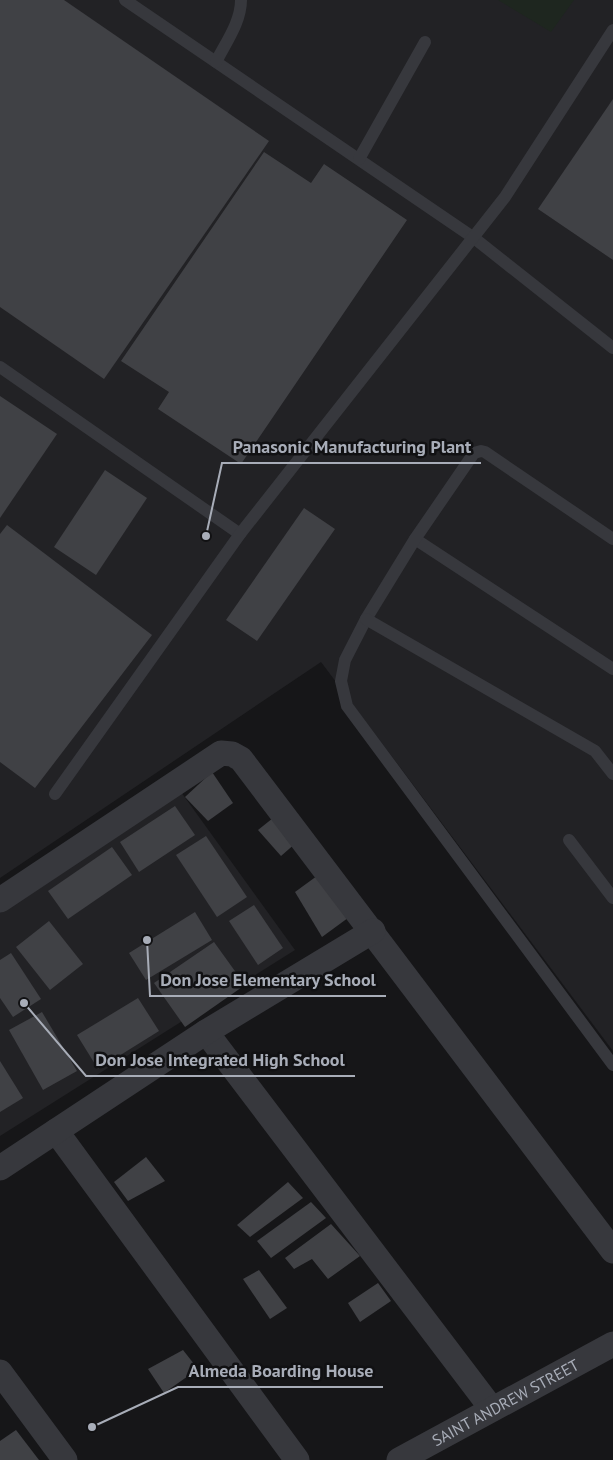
<svg xmlns="http://www.w3.org/2000/svg" width="613" height="1460" font-family="'PT Sans',sans-serif">
<rect width="100%" height="100%" fill="#161618"/>
<g fill="#222225">
<path d="M0 0H613V1051L321 662 0 878Z"/>
<path d="M181 792 295 950 0 1136V908Z"/>
</g>
<path fill="#1e261f" d="M498 0H574L551 32Z"/>
<g fill="#404145">
<path d="M0 0H64L269 141 104 379 0 307Z"/>
<path d="M613 99V260L538 209Z"/>
<path d="M264 152 311 183 324 164 407 220 241 464 158 409 169 392 121 361Z"/>
<path d="M0 396 57 434 0 518Z"/>
<path d="M105 470 147 498 96 575 54 547Z"/>
<path d="M304 508 335 529 257 641 226 620Z"/>
<path d="M7 525 152 635 35 788 0 762V534Z"/>
<path d="M212 772 233 803 208 821 185 797Z"/>
<path d="M175 806 195 835 139 872 120 842Z"/>
<path d="M273 818 297 842 281 856 258 830Z"/>
<path d="M206 836 247 897 217 917 176 855Z"/>
<path d="M112 847 132 875 68 919 48 891Z"/>
<path d="M321 873 352 915 322 937 295 892Z"/>
<path d="M254 905 283 948 258 965 229 921Z"/>
<path d="M195 912 212 940 146 980 129 953Z"/>
<path d="M49 921 83 964 50 990 16 947Z"/>
<path d="M214 942 245 985 185 1027 154 983Z"/>
<path d="M11 953 41 999 13 1017 0 998V960Z"/>
<path d="M138 998 159 1031 98 1069 77 1035Z"/>
<path d="M42 1012 77 1071 43 1090 9 1030Z"/>
<path d="M0 1061 23 1098 0 1112Z"/>
<path d="M146 1157 165 1181 128 1201 114 1182Z"/>
<path d="M288 1182 303 1198 250 1237 237 1225Z"/>
<path d="M311 1202 326 1218 271 1258 257 1241Z"/>
<path d="M331 1224 360 1256 328 1279 312 1259 294 1269 285 1258Z"/>
<path d="M259 1270 287 1308 270 1319 243 1279Z"/>
<path d="M378 1283 391 1301 360 1322 348 1303Z"/>
<path d="M183 1350 198 1369 164 1393 148 1369Z"/>
<path d="M16 1430 39 1460H0V1441Z"/>
</g>
<g fill="none" stroke-linecap="round" stroke-linejoin="round">
<g stroke="#37383d" stroke-width="12">
<path d="M125 0 474 238 613 348"/>
<path d="M216 62C226 42 241 22 241 0"/>
<path d="M359 159 425 42"/>
<path d="M0 367 240 534"/>
<path d="M415 539 613 669"/>
<path d="M613 539 485 452 481 451 474 453 415 539 366 619 345 660 341 681 347 706 613 1065"/>
<path d="M366 619 595 751 613 774"/>
<path d="M55 794 240 534 505 197 613 30"/>
<path d="M569 840 613 898"/>
</g>
<g stroke="#37383d" stroke-width="25">
<path d="M0 900 221 753 232 754 241 759 613 1251"/>
<path d="M206 1032 492 1409"/>
<path d="M56 1131 297 1460"/>
<path d="M0 1168 206 1032 373 931"/>
<path d="M0 1372 65 1460"/>
<path id="s1" d="M399 1460 613 1344"/>
</g>
</g>
<g text-anchor="middle" stroke-width="5" stroke-linejoin="round" paint-order="stroke">
<g font-size="16" fill="#a8adb8" stroke="#111113">
<text dy="6" stroke="none"><textPath href="#s1" startOffset="121">SAINT ANDREW STREET</textPath></text>
</g>
</g>
<path fill="none" stroke="#a8adb8" stroke-width="2" d="M206 536L222 463H481M147 940L150 996H386M24 1003L86 1076H355M92 1427L178 1387H383"/>
<g fill="#a8adb8" stroke="#111113" stroke-width="2">
<circle cx="206" cy="536" r="5"/>
<circle cx="147" cy="940" r="5"/>
<circle cx="24" cy="1003" r="5"/>
<circle cx="92" cy="1427" r="5"/>
</g>
<g font-size="18" text-anchor="middle" font-weight="bold" fill="#a8adb8" stroke="#111113" stroke-width="5" stroke-linejoin="round" paint-order="stroke">
<text x="352" y="453">Panasonic Manufacturing Plant</text>
<text x="268" y="986">Don Jose Elementary School</text>
<text x="220" y="1066">Don Jose Integrated High School</text>
<text x="281" y="1377">Almeda Boarding House</text>
</g>
</svg>
